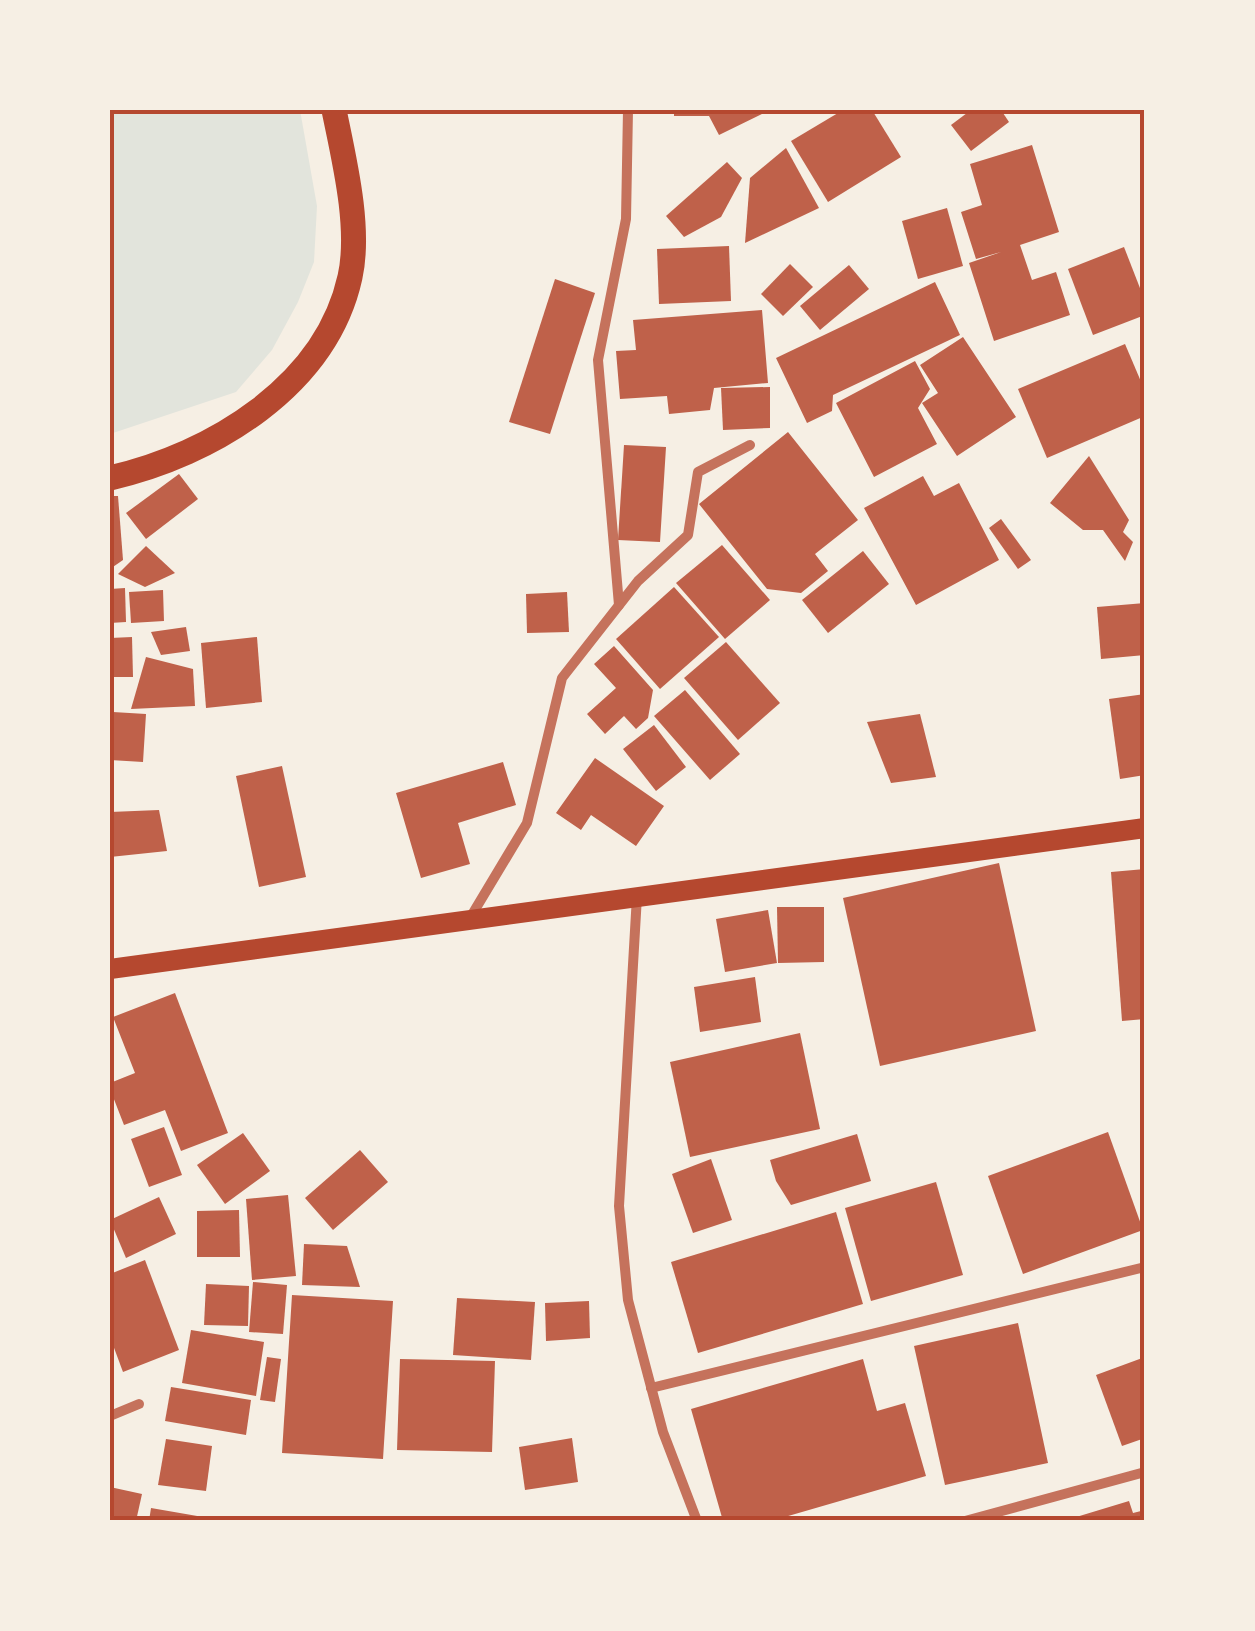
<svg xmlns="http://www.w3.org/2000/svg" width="1255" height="1631" font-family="Helvetica,sans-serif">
<rect width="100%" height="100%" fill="#f6efe4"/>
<path fill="#e2e4dc" d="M110 110H300L317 206 314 262 298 302 272 350 236 392 110 434Z"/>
<g fill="#bf614a">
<path d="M674 110H770L719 135 709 116H674Z"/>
<path d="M843 110H872L901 157 828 202 791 141Z"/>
<path d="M971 110H1001L1009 122 971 151 951 125Z"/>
<path d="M1032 145 1059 232 1020 245 1032 280 1056 272 1070 315 994 341 969 263 1001 252 976 259 961 212 982 205 970 164Z"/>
<path d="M786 148 819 208 745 243 750 178Z"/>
<path d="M727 162 742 178 721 217 684 237 666 216Z"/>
<path d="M947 208 963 266 918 279 902 221Z"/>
<path d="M729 246 731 301 659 304 657 249Z"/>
<path d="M1124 247 1145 301V315L1093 335 1068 269Z"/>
<path d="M790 264 813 287 783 316 761 294Z"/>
<path d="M849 265 869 289 820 330 800 306Z"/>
<path d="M555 279 595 293 550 434 509 422Z"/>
<path d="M935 282 960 335 833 395 832 411 807 423 776 358Z"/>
<path d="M762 310 768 383 714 388 710 410 669 414 667 396 620 399 616 351 636 350 633 320Z"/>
<path d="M963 337 1016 417 957 456 922 403 938 393 920 365Z"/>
<path d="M1125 344 1145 391V416L1047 458 1018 389Z"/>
<path d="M915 361 930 389 918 408 937 444 874 477 836 403Z"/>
<path d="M770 387V428L723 430 721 388Z"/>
<path d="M788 432 858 520 815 554 828 571 801 593 767 589 699 504Z"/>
<path d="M624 445 666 447 660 542 618 540Z"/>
<path d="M1089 456 1129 520 1123 532 1133 542 1125 561 1103 530H1083L1050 503Z"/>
<path d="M179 474 198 499 146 539 126 513Z"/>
<path d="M923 476 934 496 959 483 999 560 916 605 864 508Z"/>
<path d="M110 496H118L123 560 110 569Z"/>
<path d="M1001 519 1031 560 1018 569 989 528Z"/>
<path d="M722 545 770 600 725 639 676 583Z"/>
<path d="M146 546 175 573 145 587 118 574Z"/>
<path d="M863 551 889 584 828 633 802 600Z"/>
<path d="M674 587 719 637 660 689 616 639Z"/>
<path d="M125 588 126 622 110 623V589Z"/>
<path d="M163 590 164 621 131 623 129 592Z"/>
<path d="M567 592 569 632 527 633 526 594Z"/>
<path d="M1145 603V655L1101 659 1097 607Z"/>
<path d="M186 627 190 651 161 655 151 632Z"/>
<path d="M132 637 133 677H110V638Z"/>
<path d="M257 637 262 702 206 708 201 643Z"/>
<path d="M726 642 780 703 738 740 684 678Z"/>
<path d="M614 646 653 690 648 718 636 729 624 716 605 734 587 714 616 688 594 664Z"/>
<path d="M146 657 193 669 195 706 131 709Z"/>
<path d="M685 690 740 754 710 780 654 716Z"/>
<path d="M1145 694V775L1120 779 1109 699Z"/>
<path d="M113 712 146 714 143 762 110 760Z"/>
<path d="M920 714 936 777 891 783 867 722Z"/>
<path d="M654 725 686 767 656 791 623 749Z"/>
<path d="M595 758 664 806 636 846 591 815 581 830 556 813Z"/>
<path d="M503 762 516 805 458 823 470 864 421 878 396 793Z"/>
<path d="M282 766 306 877 259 887 236 776Z"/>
<path d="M159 810 167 851 110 857V812Z"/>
<path d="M999 863 1036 1031 880 1066 843 898Z"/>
<path d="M1145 869V1019L1122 1021 1111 872Z"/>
<path d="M777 907H824V962L778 963Z"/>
<path d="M768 910 777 963 725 972 716 919Z"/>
<path d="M755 977 761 1022 700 1032 694 987Z"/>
<path d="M175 993 228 1133 181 1151 165 1110 124 1125 110 1089V1083L135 1073 113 1017Z"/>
<path d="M800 1033 820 1129 690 1157 670 1062Z"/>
<path d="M164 1127 182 1175 149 1187 131 1139Z"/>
<path d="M1108 1132 1143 1230 1023 1274 988 1176Z"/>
<path d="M243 1133 270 1171 225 1204 197 1165Z"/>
<path d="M857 1134 871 1181 791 1205 776 1181 770 1160Z"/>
<path d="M360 1150 388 1182 333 1230 305 1198Z"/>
<path d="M711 1159 732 1220 693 1233 672 1174Z"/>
<path d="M936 1182 963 1275 871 1301 845 1208Z"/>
<path d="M288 1195 296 1276 252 1280 246 1199Z"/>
<path d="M159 1197 176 1234 126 1258 110 1220Z"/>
<path d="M239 1210 240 1257H197V1211Z"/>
<path d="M836 1212 863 1304 698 1353 671 1262Z"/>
<path d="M304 1244 347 1246 360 1287 302 1285Z"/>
<path d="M145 1260 179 1350 123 1372 110 1337V1274Z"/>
<path d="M253 1282 287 1285 283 1334 249 1332Z"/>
<path d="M206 1284 249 1286 248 1326 204 1325Z"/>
<path d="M292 1295 393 1301 383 1459 282 1453Z"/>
<path d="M457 1298 535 1302 531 1360 453 1355Z"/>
<path d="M589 1301 590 1338 546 1341 545 1303Z"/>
<path d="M1018 1323 1048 1463 945 1485 914 1346Z"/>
<path d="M191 1330 264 1342 256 1396 182 1383Z"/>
<path d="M267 1357 281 1359 275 1402 260 1400Z"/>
<path d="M1145 1357V1438L1122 1446 1096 1375Z"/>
<path d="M400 1359 495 1361 492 1452 397 1450Z"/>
<path d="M863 1359 877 1411 905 1403 926 1476 771 1521H723L691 1409Z"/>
<path d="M171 1387 251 1400 246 1435 165 1421Z"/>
<path d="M572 1438 578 1482 525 1490 519 1447Z"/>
<path d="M166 1439 212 1446 206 1491 158 1485Z"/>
<path d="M110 1487 142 1494 136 1521 110 1515Z"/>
<path d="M1129 1501 1133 1513 1145 1510V1521H1063Z"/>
<path d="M151 1508 203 1517V1521H149Z"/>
</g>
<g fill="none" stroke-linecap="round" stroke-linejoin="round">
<g stroke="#c5725c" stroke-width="10">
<path d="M619 605 598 360 626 219 628 110"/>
<path d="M637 896 619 1206 628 1300 663 1432 697 1521"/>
<path d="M470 918 527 823 562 678 638 581 688 535 698 472 750 445"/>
<path d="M651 1388 1145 1267"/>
<path d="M110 1416 139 1404"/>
<path d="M965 1521 1145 1472"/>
</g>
<path stroke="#b5482f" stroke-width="20" d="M110 969 1145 828"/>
<path stroke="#b5482f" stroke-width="25" d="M110 478C212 455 326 386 350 277 361 228 344 159 334 110"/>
</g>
<rect width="1255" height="1631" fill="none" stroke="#f6efe4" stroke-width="225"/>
<rect x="112" y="112" width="1030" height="1406" fill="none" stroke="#b5482f" stroke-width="4"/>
</svg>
